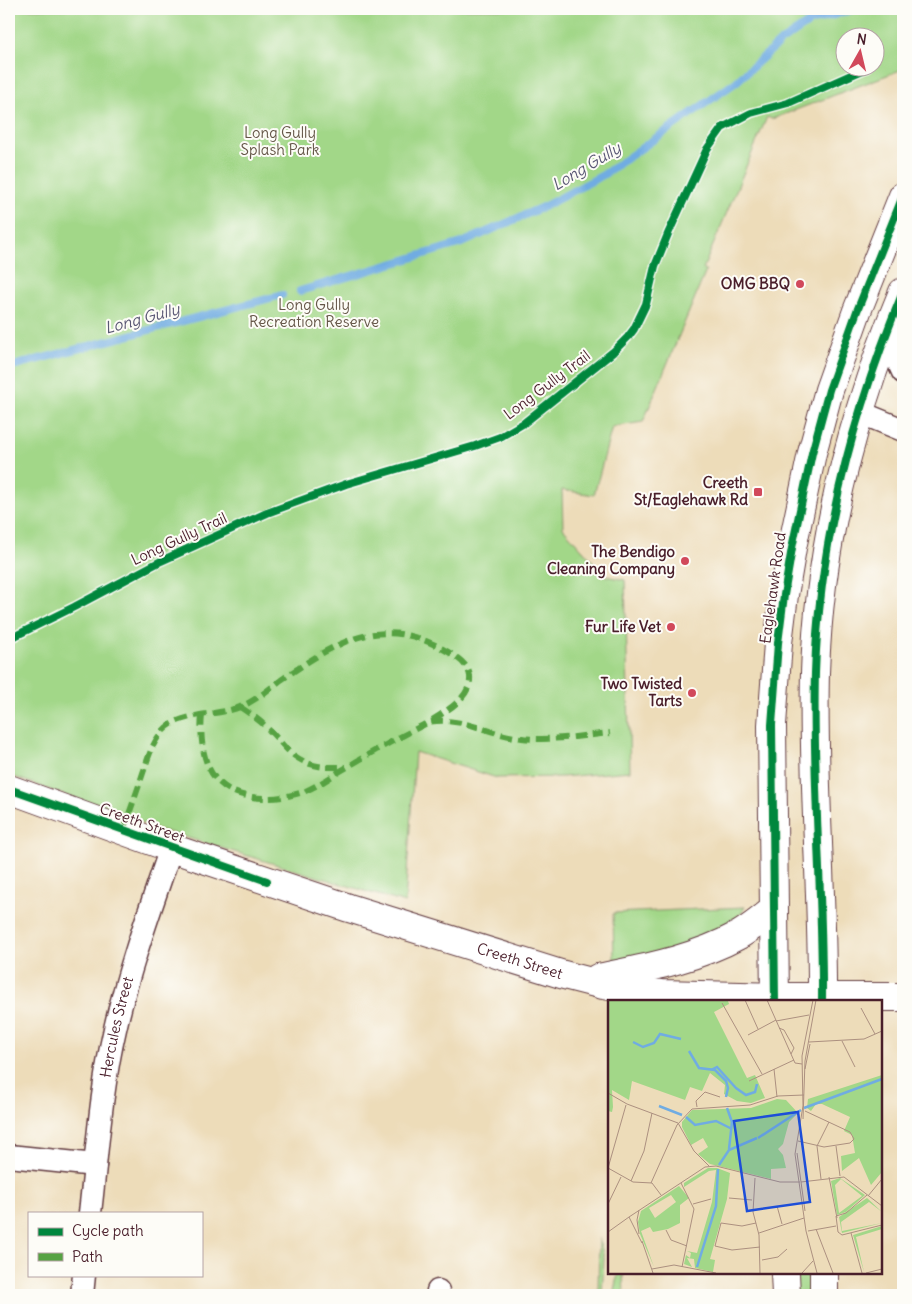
<svg xmlns="http://www.w3.org/2000/svg" width="912" height="1304" font-family="Delius,sans-serif">
<rect width="100%" height="100%" fill="#fdfcf7"/>
<filter id="ink" filterUnits="userSpaceOnUse"><feTurbulence type="fractalNoise" baseFrequency=".02" numOctaves="2"/><feDisplacementMap in="SourceGraphic" scale="10" xChannelSelector="R" yChannelSelector="G"/><feConvolveMatrix kernelMatrix="1 2 1 2 8 2 1 2 1" color-interpolation-filters="sRGB"/></filter>
<filter id="wash" filterUnits="userSpaceOnUse"><feTurbulence type="fractalNoise" baseFrequency=".0096" numOctaves="4" result="noise"/><feDisplacementMap in="SourceGraphic" scale="20" xChannelSelector="R" yChannelSelector="G"/><feGaussianBlur stdDeviation="1.12" result="paint"/><feColorMatrix in="noise" values="0 0 0 0 0 0 0 0 0 0 0 0 0 0 0 0 0 1.4 0 .05"/><feComposite in="paint" operator="in"/></filter>
<g filter="url(#wash)">
<rect width="100%" height="100%" fill="#eddcb9"/>
<g fill="#a2d788" stroke="#767b5a" fill-rule="evenodd">
<path d="M9 9H903V69L772 119 767 117 703 269 706 271 643 422 612 427 594 495 562 490 563 528 606 576 625 580 630 771 562 777 497 778 415 752 405 903 158 829 9 775ZM844 38H874V68H844Z"/>
<path d="M745 907C739 917 730 926 720 932 694 948 645 955 614 962L613 913Z"/>
<path d="M599 1238 604 1258 602 1295H598Z"/>
<path d="M619 1273H623L624 1295H613L616 1281Z"/>
<rect x="795" y="1273" width="16" height="22"/>
</g>
<g fill="none" stroke-linecap="round" stroke-linejoin="round">
<g stroke="#70ace2" stroke-width="8">
<path d="M300 291 462 243 545 206 603 175 736 82 780 42 810 22 855 9"/>
<path d="M9 367 282 295"/>
</g>
</g>
</g>
<g filter="url(#ink)">
<g fill="none" stroke-linecap="round" stroke-linejoin="round">
<defs>
<g id="minor">
<path d="M886 335 903 372"/>
<path d="M859 412 903 430"/>
<path d="M9 1156 95 1165"/>
<path id="s1" d="M90 1213C97 1152 101 1089 115 1029 129 967 151 907 171 848"/>
<path d="M82 1295 84 1275"/>
<path d="M438 1295V1291"/>
</g>
<path id="tertiary" d="M822 997H903"/>
<g id="secondary">
<path id="s2" d="M9 789 171 848 349 908 564 975 603 985 661 994 775 997"/>
<path d="M598 978C646 968 695 959 739 935 751 928 762 919 773 910"/>
</g>
<g id="primary">
<path d="M775 997H822"/>
<path d="M775 1002 772 725 778 643 784 595 792 548 812 453 829 390 857 311 903 196"/>
<path d="M822 1002C823 892 812 782 815 673 819 542 853 412 903 292"/>
<path d="M785 1273 786 1295"/>
<path d="M824 1273V1295"/>
</g>
</defs>
<use href="#minor" stroke="#623b40" stroke-width="25"/>
<use href="#tertiary" stroke="#623b40" stroke-width="30"/>
<use href="#secondary" stroke="#623b40" stroke-width="30"/>
<use href="#primary" stroke="#623b40" stroke-width="30"/>
<use href="#minor" stroke="#fff" stroke-width="22"/>
<use href="#tertiary" stroke="#fff" stroke-width="28"/>
<use href="#secondary" stroke="#fff" stroke-width="28"/>
<use href="#primary" stroke="#fff" stroke-width="28"/>
<g stroke="#56a243" stroke-width="6" stroke-dasharray="12 6" stroke-linecap="butt">
<path d="M240 707C250 714 260 720 268 729 284 744 288 756 310 764 321 768 335 767 346 767"/>
<path d="M202 715C200 736 202 764 217 780 237 802 276 801 303 792 319 786 334 774 349 766 375 750 402 736 429 722 461 716 491 735 522 738 551 741 581 736 610 733"/>
<path d="M123 831C130 811 137 792 143 773 148 759 152 743 162 732 178 712 218 716 240 707 255 701 268 690 281 680 333 644 378 614 441 648 452 654 468 662 470 676 472 698 444 712 429 722"/>
</g>
<defs>
<g id="cycleway">
<path d="M9 639 74 607 161 561 267 513 346 484 475 446 500 437 524 423 613 352 628 337 634 329 646 304 655 266 668 234 707 149 722 128 751 113 788 103 867 68"/>
<path d="M9 789 267 881"/>
<path d="M775 1002 772 725 778 643 784 595 792 548 812 453 829 390 857 311 903 196"/>
<path d="M822 1002C823 892 812 782 815 673 819 542 853 412 903 292"/>
</g>
</defs>
<use href="#cycleway" stroke="#fdfcf7" stroke-width="11"/>
<use href="#cycleway" stroke="#00873e" stroke-width="8"/>
</g>
</g>
<g fill="#d1495b" stroke="#fdfcf7" stroke-width="2">
<circle cx="800" cy="284" r="5"/>
<rect x="753" y="487" width="10" height="10" rx="2.5"/>
<circle cx="685" cy="561" r="5"/>
<circle cx="671" cy="627" r="5"/>
<circle cx="692" cy="693" r="5"/>
</g>
<g text-anchor="middle" stroke-width="4" stroke-linejoin="round" paint-order="stroke">
<g font-size="15" fill="#645647" stroke="#fdfcf7">
<text x="280" y="138">Long Gully<tspan x="280" dy="17">Splash Park</tspan></text>
<text x="314" y="310">Long Gully<tspan x="314" dy="17">Recreation Reserve</tspan></text>
</g>
<g font-size="15" font-weight="bold" fill="#4a1f2b" stroke="#fdfcf7" text-anchor="end">
<text x="790" y="289">OMG BBQ</text>
<text x="748" y="488">Creeth<tspan x="748" dy="17">St/Eaglehawk Rd</tspan></text>
<text x="675" y="557">The Bendigo<tspan x="675" dy="17">Cleaning Company</tspan></text>
<text x="661" y="632">Fur Life Vet</text>
<text x="682" y="689">Two Twisted<tspan x="682" dy="17">Tarts</tspan></text>
</g>
<g font-size="15" fill="#4a1f2b" stroke="#fdfcf7">
<text transform="translate(547 385) rotate(-37)" y="5">Long Gully Trail</text>
<text transform="translate(179 539) rotate(-25)" y="5">Long Gully Trail</text>
<text transform="translate(773 588) rotate(-82)" y="5">Eaglehawk Road</text>
<text transform="translate(142 823) rotate(20)" y="5">Creeth Street</text>
<text dy="5" stroke="none"><textPath href="#s2" startOffset="539">Creeth Street</textPath></text>
<text dy="5" stroke="none"><textPath href="#s1" startOffset="188">Hercules Street</textPath></text>
</g>
<g font-size="16" font-style="italic" fill="#595774" stroke="#fdfcf7">
<text transform="translate(586 166) rotate(-31)" y="6">Long Gully</text>
<text transform="translate(142 318) rotate(-15)" y="6">Long Gully</text>
</g>
</g>
<g transform="translate(608 1000)">
<rect width="274" height="274" fill="#eddcb9"/>
<path d="M0 0 120 1 121 4 106 12 139 78 147 75 157 98 143 103 129 101 116 94 117 85 102 73 94 91 82 87 77 100 24 81 21 100 4 90 5 107 4 112 0 111ZM274 75V172L263 185 251 158 234 171 233 156 247 153 244 135 236 131 242 117 214 104H208L203 111 199 108 200 99ZM169 99 178 100 190 113 181 122 175 144 170 149 175 155 178 168 163 169V179L102 164 90 154 100 147 95 138 83 145 74 127V122L84 110 143 108ZM100 168H109L122 173 119 199 102 259 107 260 105 272 87 268 86 259 79 258 84 267 76 264 78 255 82 258 83 253 79 251 89 253 104 202 108 170 101 171 76 187V183ZM232 178 257 195 238 212 229 215 223 181ZM233 179 254 196 231 213 227 185ZM71 186 81 198 72 205V223L60 229 45 232 42 227 33 231 46 267 32 234 30 222 33 211ZM63 195 68 202 47 218 41 208ZM259 198 274 212 261 202 233 222 234 231 274 223 234 233 231 217ZM274 226V229L248 237 256 272 245 235Z" fill="#a2d788" fill-rule="evenodd"/>
<path fill="none" stroke="#70ace2" stroke-width="2.5" d="M25 42 35 47 46 43 52 34 73 39M81 51 91 68 107 70 118 81 120 88 118 97M103 70 109 67 128 88 138 95 147 92 149 84M51 106 74 115M119 108 124 122 121 149M196 108 274 79M78 117 87 125 108 121 124 129M150 138 193 110M111 165 121 150 149 138M89 267 108 206 110 169"/>
<path fill="none" stroke="#ac9080" stroke-width="1" d="M137 0 150 29M159 0 187 63 194 64M205 0 194 56 195 106 187 154 198 231 209 273M114 3 154 74M253 8 267 34M168 21 201 15M171 28 176 30 186 48 183 54M140 35 168 20M234 41 247 67M201 42 256 39 274 31M166 69 169 97M197 69 202 44M141 81 186 60M0 93 19 104 70 123 86 151 101 166M89 107 88 101 97 92 112 97M195 119 197 61 208 0M190 141 216 147 242 143 246 139 242 132 197 111M209 146 213 179M209 146 221 122M228 146 232 176M189 153 197 211M0 168 18 105M0 168 25 182 44 183 53 195M221 177 229 218M147 178 145 212 151 235 152 273M23 181 36 151 44 113M193 182 236 177 274 206M43 183 69 125 84 109 142 105 170 96 196 95M73 183 86 209 74 267M260 196 274 179M121 198 144 200M0 204 13 177M85 204 103 199M169 206 174 224M31 210 29 220 31 234M228 216 230 232 234 235 274 225M228 216 238 213 259 195M148 223 134 226 113 223 107 246 124 250 152 247M208 229 225 273M58 230 63 240 79 246M200 231 228 226M0 232 21 217M151 233 196 218M243 233 254 273M34 241 45 273M34 243 21 217 97 167 108 166 172 182H192M154 260 170 257 179 249M44 269 66 265 108 273M194 273 205 261M258 273 274 269"/>
<path fill="#1d4ed8" fill-opacity="0.15" stroke="#1d4ed8" stroke-width="2.5" d="M190 112 202 202 139 211 126 121Z"/>
<rect width="274" height="274" fill="none" stroke="#4a1f2b" stroke-width="2.5"/>
</g>
<rect width="912" height="1304" fill="none" stroke="#fdfcf7" stroke-width="30"/>
<rect x="28" y="1212" width="175" height="65" fill="#fdfcf7" stroke="#b5a4a5"/>
<rect x="38" y="1228" width="25" height="8" fill="#00873e" stroke="#b5a4a5"/>
<text x="72" y="1236" font-size="15" fill="#4a1f2b">Cycle path</text>
<rect x="38" y="1253" width="25" height="8" fill="#56a243" stroke="#b5a4a5"/>
<text x="72" y="1262" font-size="15" fill="#4a1f2b">Path</text>
<g transform="translate(860 52) rotate(8)"><circle r="24" fill="#fdfcf7" stroke="#b5a4a5"/>
<path d="M0-4L9 19L0 12L-9 19Z" fill="#d1495b"/>
<text y="-8" font-size="14" font-weight="bold" text-anchor="middle" fill="#4a1f2b">N</text>
</g>
</svg>
